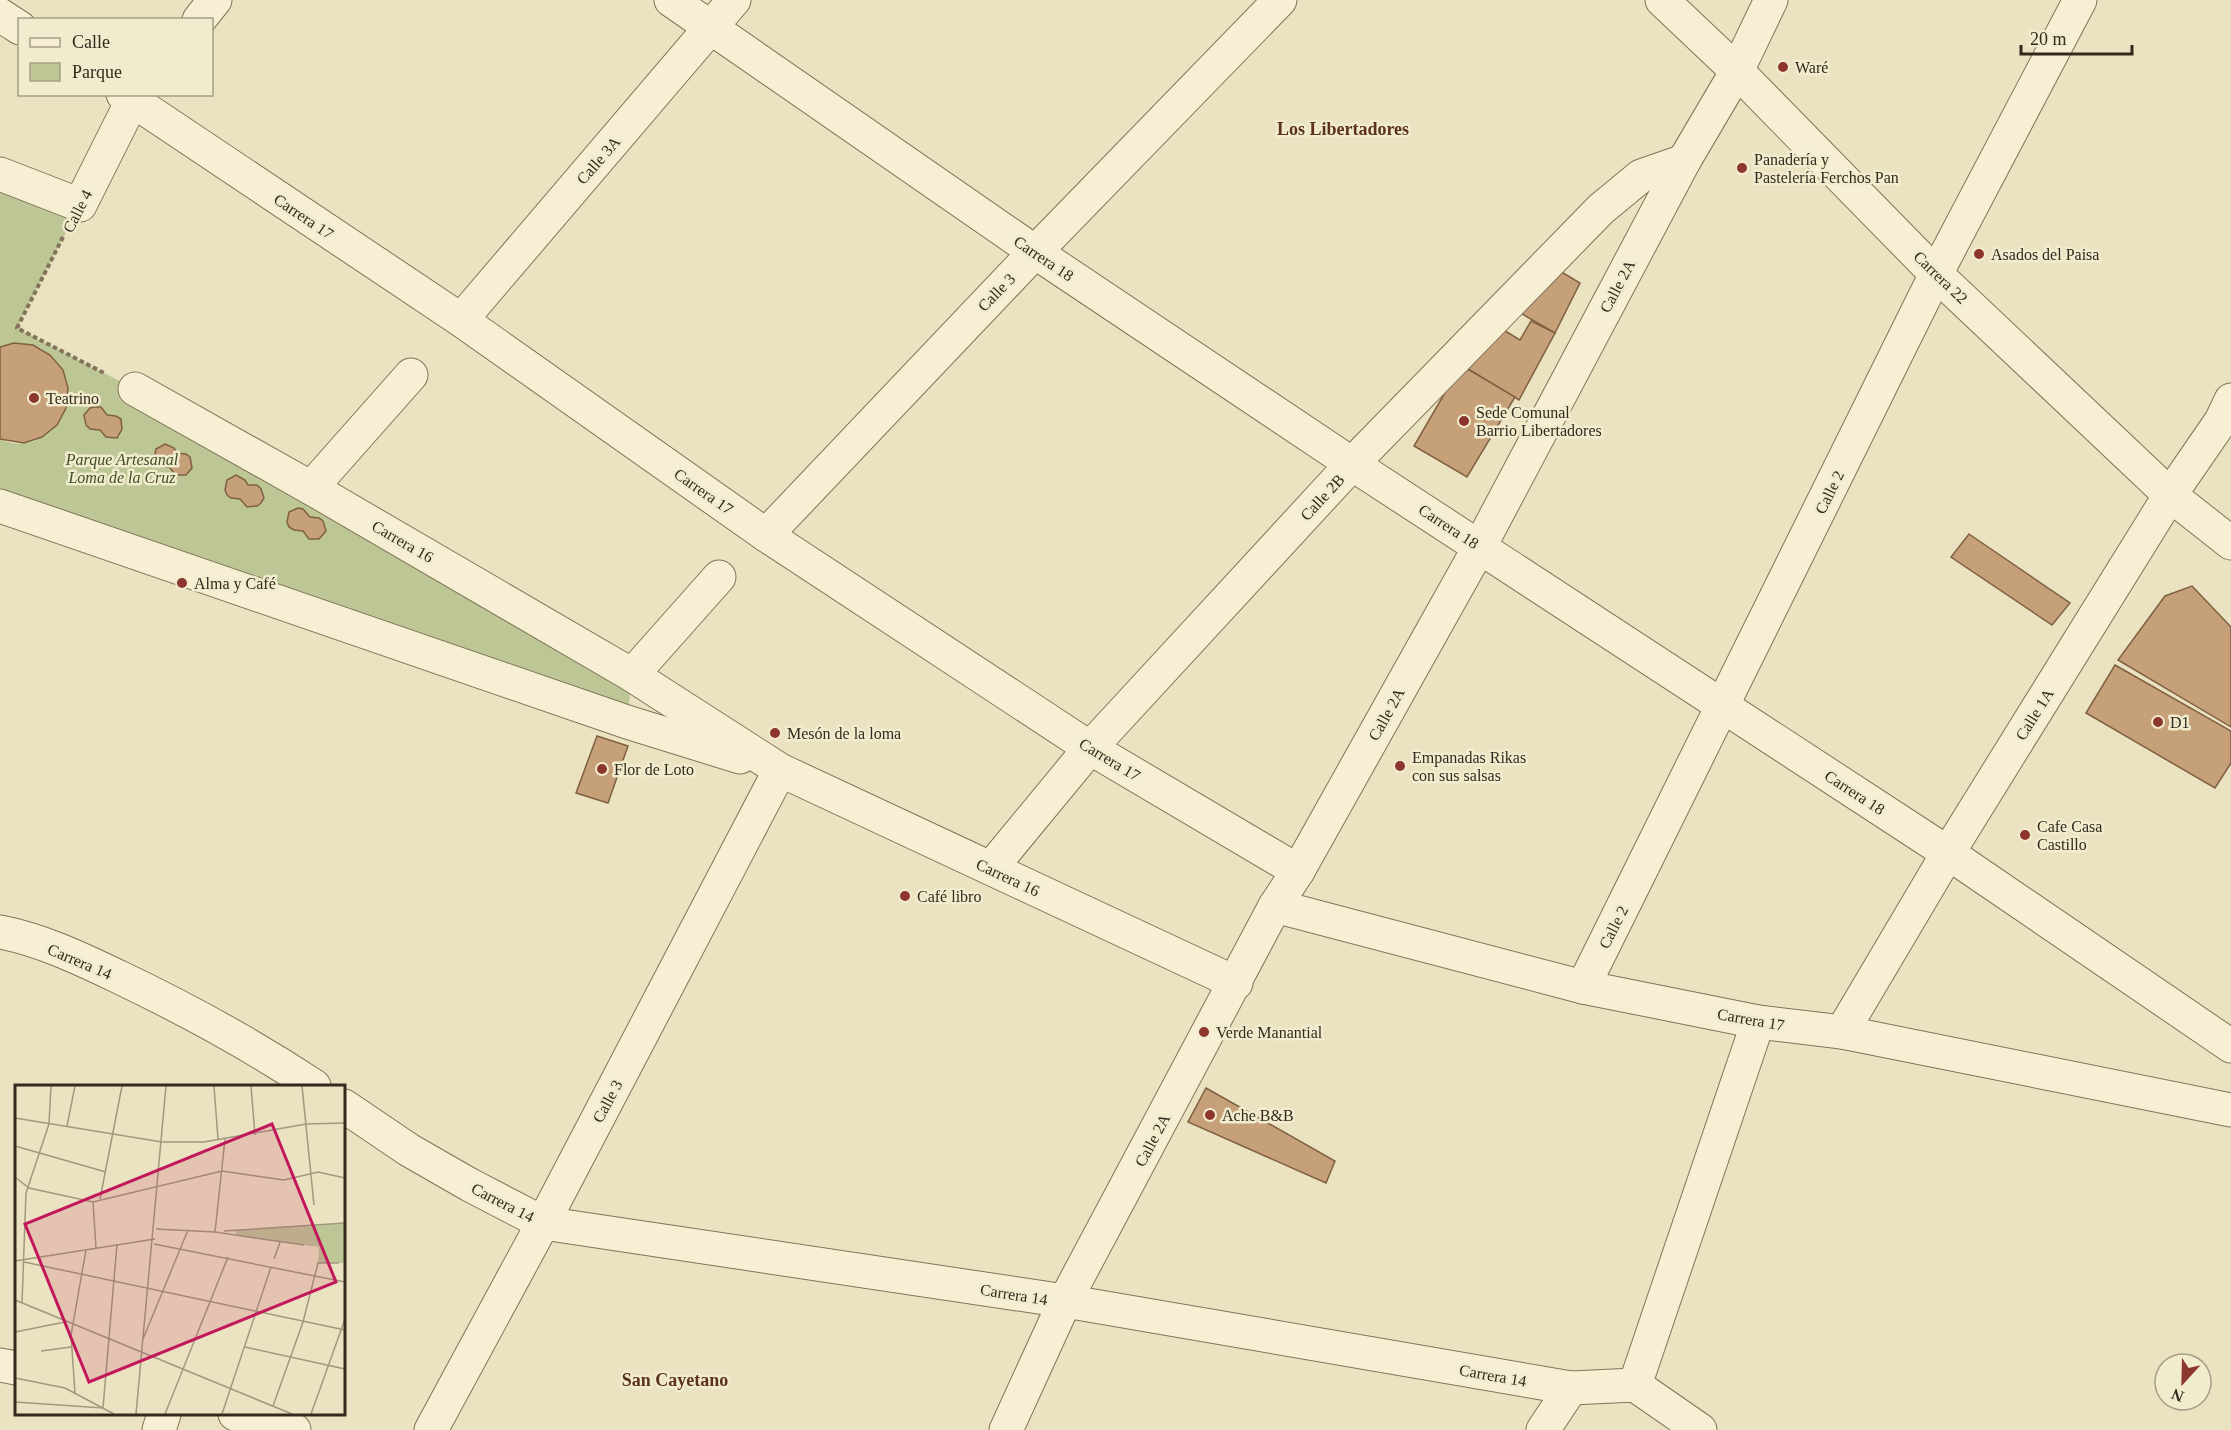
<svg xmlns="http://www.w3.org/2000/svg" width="2231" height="1430" font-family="Georgia,serif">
<rect width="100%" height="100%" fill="#eae2c0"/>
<path fill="#bdc795" d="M0 174 80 205 17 328 135 389 632 675 627 722 0 506V439C44 461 90 402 55 360 50 354 40 347 32 345 22 344 10 347 0 347Z"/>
<g fill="#c6a079" stroke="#7f6041" stroke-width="1.5">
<path d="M1555 268 1580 283 1555 333 1517 311Z"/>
<path d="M1531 321 1555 333 1519 400 1466 368 1502 329 1520 340Z"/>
<path d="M14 343 33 345 50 355 63 370 68 388 66 408 57 425 42 437 24 443 0 439V347Z"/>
<path d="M1461 365 1515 397 1467 477 1414 446Z"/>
<path d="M95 407H101L107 415 116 416 121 419 122 429 117 438 106 437 100 430 90 429 86 425 84 415 90 408Z"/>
<path d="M165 444 174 448 177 453 186 454 190 457 192 468 186 475H176L169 467 160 466 156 463 154 459 156 449Z"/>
<path d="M236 475 245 480 248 485H257L261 489 264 498 261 503 257 506 247 507 240 499 231 498 227 495 225 490 227 480Z"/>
<path d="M298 508 303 509 310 517 319 518 323 521 326 531 319 539H309L303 531 294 530 289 527 287 522 289 512Z"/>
<path d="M1969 534 2070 603 2052 625 1951 557Z"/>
<path d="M2192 586 2231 627V727L2118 660 2165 596Z"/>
<path d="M2115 665 2231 731V763L2215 788 2086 713Z"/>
<path d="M597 736 628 746 608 803 576 793Z"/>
<path d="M1206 1088 1335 1161 1326 1183 1188 1122Z"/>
</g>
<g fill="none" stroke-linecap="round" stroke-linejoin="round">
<defs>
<g id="minor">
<path d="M671 0 1035 252 1352 464 1948 853 2231 1046"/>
<path d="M1662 0 1737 71 1936 274 2170 495 2231 543"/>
<path d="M0 15 20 28"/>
<path d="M199 20 215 0"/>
<path d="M123 94 461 320 766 535 1090 748 1298 871"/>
<path d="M0 174 80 205 132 101 137 94"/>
<path d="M461 320 734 0"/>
<path d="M135 389 311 488 632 675 780 770 1236 983"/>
<path d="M311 488 411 375"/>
<path d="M0 506 627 722 740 757"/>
<path d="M766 535 1035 252 1280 0"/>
<path d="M632 675 719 577"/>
<path d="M991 868 1090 748 1352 464 1601 209 1641 176 1684 161"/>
<path d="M1275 906 1583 987 1758 1022 1842 1032 2231 1110"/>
<path d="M0 932C42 940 81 959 119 977 186 1009 252 1045 314 1086"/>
<path d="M1583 987 1936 274 2080 0"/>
<path d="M1842 1032 1948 853 2170 495 2221 421 2231 400"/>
<path d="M344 1106 409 1150 470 1185 543 1223 1065 1301 1571 1388 1635 1385 1700 1430"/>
<path d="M0 1365 16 1368"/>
<path d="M1635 1385 1758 1022"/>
<path d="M235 1414 294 1430"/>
<path d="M159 1430 164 1414"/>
<path d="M431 1430 543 1223 780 770"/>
<path d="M1006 1430 1065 1301 1275 906 1298 871 1480 546 1684 161 1737 71 1771 0"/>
<path d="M1543 1430 1571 1388"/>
</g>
</defs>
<use href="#minor" stroke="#82735a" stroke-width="35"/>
<path stroke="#82735a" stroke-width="4" stroke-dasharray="4.5 3" stroke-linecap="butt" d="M63 237 17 328 104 373"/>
<use href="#minor" stroke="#f6efd3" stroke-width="33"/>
</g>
<g fill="#8d362e" stroke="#f2eccf" stroke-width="2">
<circle cx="1783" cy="67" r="6"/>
<circle cx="1742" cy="168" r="6"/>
<circle cx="1979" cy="254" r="6"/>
<circle cx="34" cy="398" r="6"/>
<circle cx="1464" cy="421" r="6"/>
<circle cx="182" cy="583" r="6"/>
<circle cx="2158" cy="722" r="6"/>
<circle cx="775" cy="733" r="6"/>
<circle cx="1400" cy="766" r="6"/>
<circle cx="602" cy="769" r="6"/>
<circle cx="2025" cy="835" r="6"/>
<circle cx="905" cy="896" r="6"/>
<circle cx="1204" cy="1032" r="6"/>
<circle cx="1210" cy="1115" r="6"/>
</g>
<g text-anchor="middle" stroke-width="5" stroke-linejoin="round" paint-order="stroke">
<g font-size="16" fill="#332a1d" stroke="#f2eccf" text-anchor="start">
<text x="1795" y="73">Waré</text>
<text x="1754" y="165">Panadería y<tspan x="1754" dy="18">Pastelería Ferchos Pan</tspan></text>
<text x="1991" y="260">Asados del Paisa</text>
<text x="46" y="404">Teatrino</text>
<text x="1476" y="418">Sede Comunal<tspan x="1476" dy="18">Barrio Libertadores</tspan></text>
<text x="194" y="589">Alma y Café</text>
<text x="2170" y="728">D1</text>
<text x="787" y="739">Mesón de la loma</text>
<text x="1412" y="763">Empanadas Rikas<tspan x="1412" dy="18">con sus salsas</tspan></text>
<text x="614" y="775">Flor de Loto</text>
<text x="2037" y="832">Cafe Casa<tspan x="2037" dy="18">Castillo</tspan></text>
<text x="917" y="902">Café libro</text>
<text x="1216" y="1038">Verde Manantial</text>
<text x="1222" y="1121">Ache B&amp;B</text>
</g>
<g font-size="16" fill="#332a1d" stroke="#f2eccf">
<text transform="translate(598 160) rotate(-49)" y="6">Calle 3A</text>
<text transform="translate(77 211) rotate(-63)" y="6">Calle 4</text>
<text transform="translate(304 216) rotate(34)" y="6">Carrera 17</text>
<text transform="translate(1044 258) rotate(34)" y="6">Carrera 18</text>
<text transform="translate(1941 277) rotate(44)" y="6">Carrera 22</text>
<text transform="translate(1617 286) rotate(-62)" y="6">Calle 2A</text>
<text transform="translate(996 292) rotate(-46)" y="6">Calle 3</text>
<text transform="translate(704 491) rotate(35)" y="6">Carrera 17</text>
<text transform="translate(1829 492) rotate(-64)" y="6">Calle 2</text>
<text transform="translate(1322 497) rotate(-47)" y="6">Calle 2B</text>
<text transform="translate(1449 526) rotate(33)" y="6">Carrera 18</text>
<text transform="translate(403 541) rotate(30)" y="6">Carrera 16</text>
<text transform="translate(1386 714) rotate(-61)" y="6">Calle 2A</text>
<text transform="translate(2034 714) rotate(-58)" y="6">Calle 1A</text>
<text transform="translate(1110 759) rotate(31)" y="6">Carrera 17</text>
<text transform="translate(1855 792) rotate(33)" y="6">Carrera 18</text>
<text transform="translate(1008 877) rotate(25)" y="6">Carrera 16</text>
<text transform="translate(1613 927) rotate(-63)" y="6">Calle 2</text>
<text transform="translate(80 961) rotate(23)" y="6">Carrera 14</text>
<text transform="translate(1751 1019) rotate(10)" y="6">Carrera 17</text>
<text transform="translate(607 1101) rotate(-62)" y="6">Calle 3</text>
<text transform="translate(1152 1140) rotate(-62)" y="6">Calle 2A</text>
<text transform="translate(503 1202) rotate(27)" y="6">Carrera 14</text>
<text transform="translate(1014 1294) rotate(9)" y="6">Carrera 14</text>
<text transform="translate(1493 1375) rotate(10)" y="6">Carrera 14</text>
</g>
<g font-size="16" font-style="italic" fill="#3f4e25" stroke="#f2eccf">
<text x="122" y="465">Parque Artesanal<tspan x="122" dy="18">Loma de la Cruz</tspan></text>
</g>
<g font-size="18" font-weight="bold" fill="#5c321f" stroke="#f2eccf">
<text x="1343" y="135">Los Libertadores</text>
<text x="675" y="1386">San Cayetano</text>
</g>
</g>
<g transform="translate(15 1085)">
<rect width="330" height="330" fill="#eae2c0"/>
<path d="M330 138V178H303L304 162 221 151 220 145Z" fill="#bdc795"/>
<path fill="none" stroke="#a1987f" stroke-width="1.5" d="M199 1 203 54M236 1 240 50M287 1 299 120M0 33 147 57H189L291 39 330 38M52 41 60 1M0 61 91 87M0 92 14 103 78 117 207 86 269 95 303 87 330 93M85 114 107 1M78 117 81 163M141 144 200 147 289 160M209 146 330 138M200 147 210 54M139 159 330 197M259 174 265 157M0 176 140 154M9 177 330 245M0 215 277 329M7 218 11 108 34 39 36 1M0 247 50 237M128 254 173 145M230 262 330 284M26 266 56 262M0 293 50 303 99 329M60 308 56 250 71 165M0 317 88 323 102 159M258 321 288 237 303 178H324M121 329 151 1M150 329 213 172M207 329 256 182M296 329 330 234"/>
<path fill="#c2185b" fill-opacity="0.15" stroke="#c2185b" stroke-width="3" d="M257 39 321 197 74 297 10 139Z"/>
<rect width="330" height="330" fill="none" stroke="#332a1d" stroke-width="3"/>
</g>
<rect x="18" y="18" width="195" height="78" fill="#f2eccf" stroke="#a69e88" stroke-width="1.5"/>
<rect x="30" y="38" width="30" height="9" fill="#f6efd3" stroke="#a69e88" stroke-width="1.5"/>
<text x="72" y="48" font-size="18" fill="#332a1d">Calle</text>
<rect x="30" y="63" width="30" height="18" fill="#bdc795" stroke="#a69e88" stroke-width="1.5"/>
<text x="72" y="78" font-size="18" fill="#332a1d">Parque</text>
<g transform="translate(2183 1382) rotate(202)"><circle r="28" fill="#f2eccf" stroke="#a69e88" stroke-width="1.5"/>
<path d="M0-4.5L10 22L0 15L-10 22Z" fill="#8d362e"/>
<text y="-9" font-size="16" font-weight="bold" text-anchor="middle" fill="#332a1d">N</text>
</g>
<path d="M2021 45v9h111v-9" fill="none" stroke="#332a1d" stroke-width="3"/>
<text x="2030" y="45" font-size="18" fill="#332a1d" stroke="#f2eccf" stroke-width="4.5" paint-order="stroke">20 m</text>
</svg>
